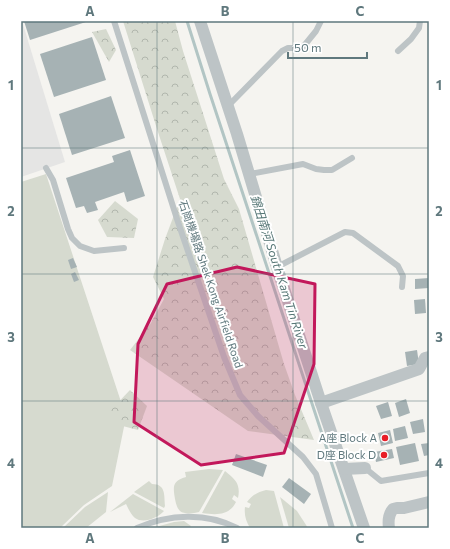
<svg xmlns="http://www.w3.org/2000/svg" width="450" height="549" font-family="Commissioner,'Noto Sans TC',sans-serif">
<defs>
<pattern id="forest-crowns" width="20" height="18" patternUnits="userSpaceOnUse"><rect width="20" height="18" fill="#d6dacf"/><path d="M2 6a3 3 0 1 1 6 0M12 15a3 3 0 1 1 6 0" fill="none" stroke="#b1b6ad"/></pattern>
</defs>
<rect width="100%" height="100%" fill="#f5f4f0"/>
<path fill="#e5e5e4" d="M21 21H22L65 162 21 177Z"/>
<g fill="#d6dacf">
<path d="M46 174 126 417 112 486 84 505 60 528H21V182Z"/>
<path d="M209 469 223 470 199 512C194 513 185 515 180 511 177 508 176 504 175 499 173 487 172 481 186 477L185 472Z"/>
<path d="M225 471C235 479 241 484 238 498L234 495 232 499 236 502C229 516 216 515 202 513Z"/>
<path d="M149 481 152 484C166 484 164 495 165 506L164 508 134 492Z"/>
<path d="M266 490 274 491 284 528H250C246 521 244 515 245 507L249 508 251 504 247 502C252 495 258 492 266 490Z"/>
<path d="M108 492 106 512 86 528H63L85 507Z"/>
<path d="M133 494 164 511C158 518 143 524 135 518 131 515 128 508 126 504L110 512Z"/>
<path d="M280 497 297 511 308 528H289Z"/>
<path d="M184 521 191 526 190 528H152L174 522Z"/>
</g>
<g fill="url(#forest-crowns)">
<path d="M123 21H175L183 51 224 179 239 209 284 364 295 395 314 440 248 431 130 350 151 323 164 299 153 277 165 239 180 199 157 129Z"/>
<path d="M106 29 116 50 109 62 92 32Z"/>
<path d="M115 201 138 219 134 238 107 237 98 220Z"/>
<path d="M130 390 147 406 138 430 111 423 109 412Z"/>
</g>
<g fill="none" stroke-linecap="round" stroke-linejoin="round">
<path stroke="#b2c5c4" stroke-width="3" d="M187 21 210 94 353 528"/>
</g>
<g fill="#a6b2b4">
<path d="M24 21H89L30 40Z"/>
<path d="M92 37 106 80 54 97 40 54Z"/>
<path d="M111 96 125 138 72 155 59 114Z"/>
<path d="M130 150 145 196 127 202 124 192 95 202 98 210 87 213 84 206 76 208 66 178 114 162 112 156Z"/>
<path d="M73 258 77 267 71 269 68 260Z"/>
<path d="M75 272 79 280 74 282 71 274Z"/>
<path d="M429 278V288L415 289V279Z"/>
<path d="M425 299 426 313 415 314 414 300Z"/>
<path d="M417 350 419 364 407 366 405 352Z"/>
<path d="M406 399 410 413 399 417 395 403Z"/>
<path d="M388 402 392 416 381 419 376 406Z"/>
<path d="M423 419 425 432 413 434 410 422Z"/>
<path d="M405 426 408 438 395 441 393 429Z"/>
<path d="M390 430 393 443 381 446 378 433Z"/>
<path d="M415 443 419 461 400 465 396 447Z"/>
<path d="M429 443V455L424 456 421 444Z"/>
<path d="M392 449 394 458 376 462 374 452Z"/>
<path d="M236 454 267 465 263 477 232 465Z"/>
<path d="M289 478 311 494 304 504 282 487Z"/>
</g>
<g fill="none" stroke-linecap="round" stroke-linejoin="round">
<g stroke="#bdc4c6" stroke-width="6">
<path d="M114 21 177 219 224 357 240 395 258 416 303 457 316 474 332 528"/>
<path d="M398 51 411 39 419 28 420 21"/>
<path d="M228 106 282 51 288 48H301L303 47 316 31 321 21"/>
<path d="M46 168 53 180 68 229 72 238 80 246 94 251 124 248"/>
<path d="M250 174 303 164 316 169 324 170H332L352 158"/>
<path d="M277 267 345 232 353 233 398 266 403 276 402 287"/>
<path d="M365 468 381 481 429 473"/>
<path d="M137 528C169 514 206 512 237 528"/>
</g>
<g stroke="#bdc4c6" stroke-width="12">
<path d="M200 21 237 134 277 267 321 403 364 528"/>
<path d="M321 403 419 369 425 358 429 357"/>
<path d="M344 469 365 468"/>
<path d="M389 528C388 521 388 515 393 509L397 508H404L429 502"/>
</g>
</g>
<path fill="#c2185b" fill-opacity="0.2" stroke="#c2185b" stroke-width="3" stroke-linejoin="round" d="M237 267 315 284 314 364 284 453 201 465 134 422 138 344 167 284Z"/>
<path fill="none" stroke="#5f787d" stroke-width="1" stroke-opacity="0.55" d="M157 21V528M293 21V528M21 148H429M21 274H429M21 401H429"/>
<g fill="#e81d27" stroke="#fff" stroke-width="1.5">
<circle cx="385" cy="438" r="4"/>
<circle cx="384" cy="455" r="4"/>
</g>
<g text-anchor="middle" stroke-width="4" stroke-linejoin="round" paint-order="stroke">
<g font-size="11" fill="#5f787d" stroke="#fff">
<text transform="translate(211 284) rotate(71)" y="4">石崗機場路 Shek Kong Airfield Road</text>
</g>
<g font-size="11" fill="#5f787d" stroke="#fff" text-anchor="end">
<text x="377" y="442">A座 Block A</text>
<text x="376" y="459">D座 Block D</text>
</g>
<g font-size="12" font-style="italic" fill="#597978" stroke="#fff">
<text transform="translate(279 272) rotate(72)" y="4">錦田南河 South Kam Tin River</text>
</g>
</g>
<rect width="450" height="549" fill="none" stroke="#ffffff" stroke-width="44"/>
<path d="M288 52v6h79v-6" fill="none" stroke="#5f787d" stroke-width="2"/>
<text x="294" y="52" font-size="12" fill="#5f787d" stroke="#ffffff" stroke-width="3" paint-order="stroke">50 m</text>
<rect x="22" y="22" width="406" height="505" fill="none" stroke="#5f787d" stroke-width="1.5"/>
<g font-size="13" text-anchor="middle" font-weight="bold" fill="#5f787d">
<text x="90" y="16">A</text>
<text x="225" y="16">B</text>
<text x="360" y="16">C</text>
<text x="11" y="90">1</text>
<text x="439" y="90">1</text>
<text x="11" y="216">2</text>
<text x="439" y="216">2</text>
<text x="11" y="342">3</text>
<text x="439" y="342">3</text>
<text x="11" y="468">4</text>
<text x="439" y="468">4</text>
<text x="90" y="543">A</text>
<text x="225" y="543">B</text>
<text x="360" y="543">C</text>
</g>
</svg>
